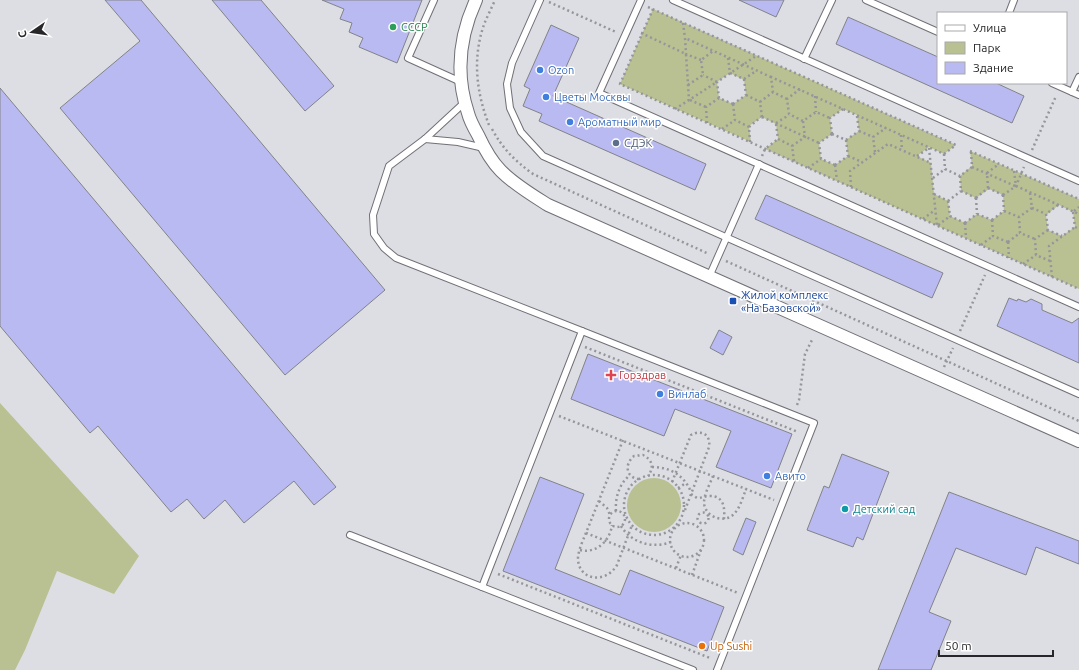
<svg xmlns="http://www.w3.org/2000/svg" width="1079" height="670" font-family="Ubuntu,sans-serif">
<rect width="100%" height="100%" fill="#dddee4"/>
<g fill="#b9c192" fill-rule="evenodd">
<path d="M653 9 956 145 944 154 929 147 917 156 931 163 934 194 948 201 950 216 965 223 977 214 992 220 1004 211 1003 195 989 189 976 198 961 191 960 176 972 166 970 151 1079 199V289L765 149 778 139 776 124 762 117 749 126 751 142 620 84ZM730 73 744 80 746 95 733 104 719 98 717 82ZM843 109 857 115 859 131 846 140 848 156 835 165 821 159 819 143 832 134 830 118ZM1059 205 1073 212 1075 227 1062 236 1048 230 1046 215Z"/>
<path d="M0 403 139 556 114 594 57 571 25 650 15 670H0Z"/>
<circle cx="654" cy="505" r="27"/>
</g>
<g fill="#babaf2" stroke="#828288">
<path d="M105 0H141L385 290 285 375 60 108 140 41Z"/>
<path d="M212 0H261L334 86 305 111Z"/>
<path d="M322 0H422L397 63 359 47 363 38 349 32 352 23 340 19 344 9Z"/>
<path d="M739 0H784L776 17Z"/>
<path d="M848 17 938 57V83H996L1024 96 1012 123 836 44Z"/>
<path d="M551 25 579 38 553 96 706 164 695 190 539 121 542 114 523 106 530 89 524 86Z"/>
<path d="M0 88 336 487 314 505 294 481 244 523 225 500 204 519 187 499 171 512 98 426 90 433 0 326Z"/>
<path d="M766 195 943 273 932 298 755 219Z"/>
<path d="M1009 298 1017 301 1018 299 1026 302 1031 299 1042 304V310L1072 323 1079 318V363L997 326Z"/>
<path d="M719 330 732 337 723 355 710 348Z"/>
<path d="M588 354 792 434 771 488 716 467 731 431 675 409 664 436 571 399Z"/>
<path d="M842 454 889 472 863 540 857 537 853 547 807 530 824 486 829 488Z"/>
<path d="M540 477 584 494 555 569 620 595 630 570 724 607 707 651 503 571Z"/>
<path d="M949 492 1079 541V564L1036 547 1026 575 956 548 929 612 951 621 931 670H878Z"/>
<path d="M746 518 756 522 743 555 733 550Z"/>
</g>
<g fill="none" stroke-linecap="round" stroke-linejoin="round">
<defs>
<g id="lane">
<path d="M434 0 408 58 461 82"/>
<path d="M540 0 512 63 507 84 510 108 521 132 543 156 1079 394"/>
<path d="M641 0 599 93 1079 307"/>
<path d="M673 0 1079 181"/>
<path d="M866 0 938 32"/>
<path d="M1009 13 1014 0"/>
<path d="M804 59 832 0"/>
<path d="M1052 83 1079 95"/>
<path d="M1072 92 1079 77"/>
<path d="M465 102 425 139 389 166 373 215 374 234 384 248 396 258 582 331"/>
<path d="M425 139 458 142 484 148"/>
<path d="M709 277 759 164"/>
<path d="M350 535 693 670"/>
<path d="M482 587 582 331 814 423 717 670"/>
</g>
<path id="street" d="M476 0C459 37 455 74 468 113 470 121 474 128 478 135 484 148 491 161 501 171 515 185 532 195 548 205L1079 441"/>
</defs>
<use href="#lane" stroke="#707075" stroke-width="8"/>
<use href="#street" stroke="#707075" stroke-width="14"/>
<g stroke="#95969a" stroke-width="2.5" stroke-dasharray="2 3" stroke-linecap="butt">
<path d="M549 2 616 32"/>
<path d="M648 7 956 145"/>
<path d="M653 9 620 84 1079 289"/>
<path d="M683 23 685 38"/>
<path d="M641 33 686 54 689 100"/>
<path d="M728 58 730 73"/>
<path d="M701 60 686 54 685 38 771 77"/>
<path d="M730 73 744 79"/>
<path d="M744 79 756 71"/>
<path d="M744 79 746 95"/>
<path d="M688 85 703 75 701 60 713 51"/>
<path d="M800 89 787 99 789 114 803 121"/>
<path d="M746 95 760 102"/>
<path d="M815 96 816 112"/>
<path d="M787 99 773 92 771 77 944 154"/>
<path d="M690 100 706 107"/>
<path d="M733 104 719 98 717 82 756 56"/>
<path d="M733 104 735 120 749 127"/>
<path d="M733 104 746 95"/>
<path d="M675 109 717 82 703 75"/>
<path d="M857 116 859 131"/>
<path d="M762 117 819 143"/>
<path d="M762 117 760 102 773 92"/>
<path d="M707 123 706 107 719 98"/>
<path d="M776 123 789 115"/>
<path d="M776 124 778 139"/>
<path d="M489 125C476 92 472 56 485 22 488 15 492 7 495 0"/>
<path d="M492 129C503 149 514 160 533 174L709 254"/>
<path d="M722 129 735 120"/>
<path d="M859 131 873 137"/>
<path d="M832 134 819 143 821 159 835 165"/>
<path d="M832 134 830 118 843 109"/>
<path d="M832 134 846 140"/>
<path d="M901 135 902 150"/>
<path d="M778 139 792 146"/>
<path d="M846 140 848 156"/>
<path d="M846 140 859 131"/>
<path d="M750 142 749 127 761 117"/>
<path d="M929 148 937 226 950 216"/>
<path d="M1032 150 1056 96"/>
<path d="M970 151 1079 199"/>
<path d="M875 152 873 137 886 128"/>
<path d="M971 152 972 166"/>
<path d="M944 154 945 169 960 176"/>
<path d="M944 154 956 145"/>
<path d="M762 156 765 149 778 139"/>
<path d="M848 156 862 162"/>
<path d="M917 156 929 148"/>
<path d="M794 161 792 146 805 137 803 121 816 112 830 118"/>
<path d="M835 165 837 180"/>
<path d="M835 165 848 156"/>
<path d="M972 167 1015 186"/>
<path d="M972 167 960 176 961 191 976 198"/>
<path d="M808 168 821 159"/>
<path d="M1014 171 1016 186 1079 214"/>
<path d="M933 178 945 169"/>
<path d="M851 187 850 171 888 144 931 163"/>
<path d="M988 188 987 173 999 164"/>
<path d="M988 188 1003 195"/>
<path d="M1030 193 1032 208 1046 214"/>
<path d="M934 194 948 201"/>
<path d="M1003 195 1016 186 1024 167"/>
<path d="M1003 195 1004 211"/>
<path d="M976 198 988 188"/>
<path d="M976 198 977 214"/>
<path d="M948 201 950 216 965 223"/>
<path d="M948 201 961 191"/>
<path d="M1058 205 1046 214 1048 230 1062 236"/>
<path d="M1032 208 1019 217 1020 233 1035 239"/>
<path d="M1004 211 1019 217"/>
<path d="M1074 211 1079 207"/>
<path d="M1073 212 1075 227"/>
<path d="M977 214 992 220"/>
<path d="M923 219 935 210"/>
<path d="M992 220 993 236 1008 242"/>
<path d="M992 220 1004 211"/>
<path d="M965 223 966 238"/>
<path d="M965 223 977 214"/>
<path d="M1075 227 1079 229"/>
<path d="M1048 230 1035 239 1036 255 1050 261"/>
<path d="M1008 242 1020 233"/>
<path d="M1008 242 1009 258"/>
<path d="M981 245 993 236"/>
<path d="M726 261 1079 421"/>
<path d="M1023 264 1036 255"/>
<path d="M1052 277 1049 246 1075 227"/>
<path d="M960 331 985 275"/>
<path d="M585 347 798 432"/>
<path d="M944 367 953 348"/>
<path d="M797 405 799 400 805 354 812 340"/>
<path d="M559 416 774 500"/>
<path d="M623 440 586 533 738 593"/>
<path d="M652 467C670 467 684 475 691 492"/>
<circle cx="654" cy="505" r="30"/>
<path d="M713 476C710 484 704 494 704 503 705 517 724 524 734 514 740 508 743 497 746 489"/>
<path d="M639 479C626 478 624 464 634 456L643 455C653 460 654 468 648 476"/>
<path d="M672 482 691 435C702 429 711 435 709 447L685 510"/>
<path d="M678 488 686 483"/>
<path d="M691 494 697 498C702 498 705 496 710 496 724 496 725 508 724 519"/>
<path d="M599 501 607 508 610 515"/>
<path d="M616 511C615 498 619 484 630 475"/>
<circle cx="617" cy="519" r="8"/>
<circle cx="703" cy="518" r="5.5"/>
<circle cx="687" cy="540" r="17"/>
<path d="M621 526C631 543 653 549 671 542"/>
<path d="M586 533C583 540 579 549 578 557 577 580 605 585 617 565L632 525"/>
<path d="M580 550C596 554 610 541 612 525"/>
<path d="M676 568 681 555"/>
<path d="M498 574 710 658"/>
<path d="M692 575 701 550"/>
</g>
<use href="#lane" stroke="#fff" stroke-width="6"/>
<use href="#street" stroke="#fff" stroke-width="12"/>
</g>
<circle fill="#2e9e5b" stroke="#fff" stroke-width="1.5" cx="393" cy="27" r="4"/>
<g fill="#3f7fe0" stroke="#fff" stroke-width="1.5">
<circle cx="540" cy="70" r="4"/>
<circle cx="546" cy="97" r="4"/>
<circle cx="570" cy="122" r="4"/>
<circle cx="660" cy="394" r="4"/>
<circle cx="767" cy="476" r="4"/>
</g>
<circle fill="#5c6f8a" stroke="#fff" stroke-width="1.5" cx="616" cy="143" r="4"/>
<rect fill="#1a4fb4" stroke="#fff" stroke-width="1.5" x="729" y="297" width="8" height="8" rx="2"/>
<path fill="#e0444e" stroke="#fff" stroke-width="1.5" d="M609 369h4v4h4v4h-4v4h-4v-4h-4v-4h4z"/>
<circle fill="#0f9aa8" stroke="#fff" stroke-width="1.5" cx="845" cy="509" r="4"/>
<circle fill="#e8710a" stroke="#fff" stroke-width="1.5" cx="702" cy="646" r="4"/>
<g text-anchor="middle" stroke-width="3" stroke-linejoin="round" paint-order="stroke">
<g font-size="11" fill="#27864d" stroke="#fff" text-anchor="start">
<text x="401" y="31">СССР</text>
</g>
<g font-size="11" fill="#366cbe" stroke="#fff" text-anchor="start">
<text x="548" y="74">Ozon</text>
<text x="554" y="101">Цветы Москвы</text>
<text x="578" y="126">Ароматный мир</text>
<text x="668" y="398">Винлаб</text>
<text x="775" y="480">Авито</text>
</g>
<g font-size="11" fill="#4e5e75" stroke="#fff" text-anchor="start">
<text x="624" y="147">СДЭК</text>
</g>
<g font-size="11" fill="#164399" stroke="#fff" text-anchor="start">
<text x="741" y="299">Жилой комплекс<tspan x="741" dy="13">«На Базовской»</tspan></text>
</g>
<g font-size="11" fill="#be3a42" stroke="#fff" text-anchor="start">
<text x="619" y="379">Горздрав</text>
</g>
<g font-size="11" fill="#0d838f" stroke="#fff" text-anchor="start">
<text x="853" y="513">Детский сад</text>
</g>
<g font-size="11" fill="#c56008" stroke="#fff" text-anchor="start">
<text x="710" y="650">Up Sushi</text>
</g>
</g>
<rect x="937" y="12" width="130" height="72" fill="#ffffff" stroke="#a9a9a9"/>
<rect x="945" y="25" width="20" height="6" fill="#ffffff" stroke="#a9a9a9"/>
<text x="973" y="32" font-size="12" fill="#272729">Улица</text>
<rect x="945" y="42" width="20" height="12" fill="#b9c192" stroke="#a9a9a9"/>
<text x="973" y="52" font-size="12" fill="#272729">Парк</text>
<rect x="945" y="62" width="20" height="12" fill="#babaf2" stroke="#a9a9a9"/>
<text x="973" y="72" font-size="12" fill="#272729">Здание</text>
<g transform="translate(32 32) rotate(257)" stroke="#ffffff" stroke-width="3" paint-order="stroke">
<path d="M0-3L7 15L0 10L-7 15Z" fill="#272729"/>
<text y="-6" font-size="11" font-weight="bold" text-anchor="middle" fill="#272729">С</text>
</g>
<path d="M939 650v6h114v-6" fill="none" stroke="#272729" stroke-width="2"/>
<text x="945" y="650" font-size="12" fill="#272729" stroke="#ffffff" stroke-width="3" paint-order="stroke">50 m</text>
</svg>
